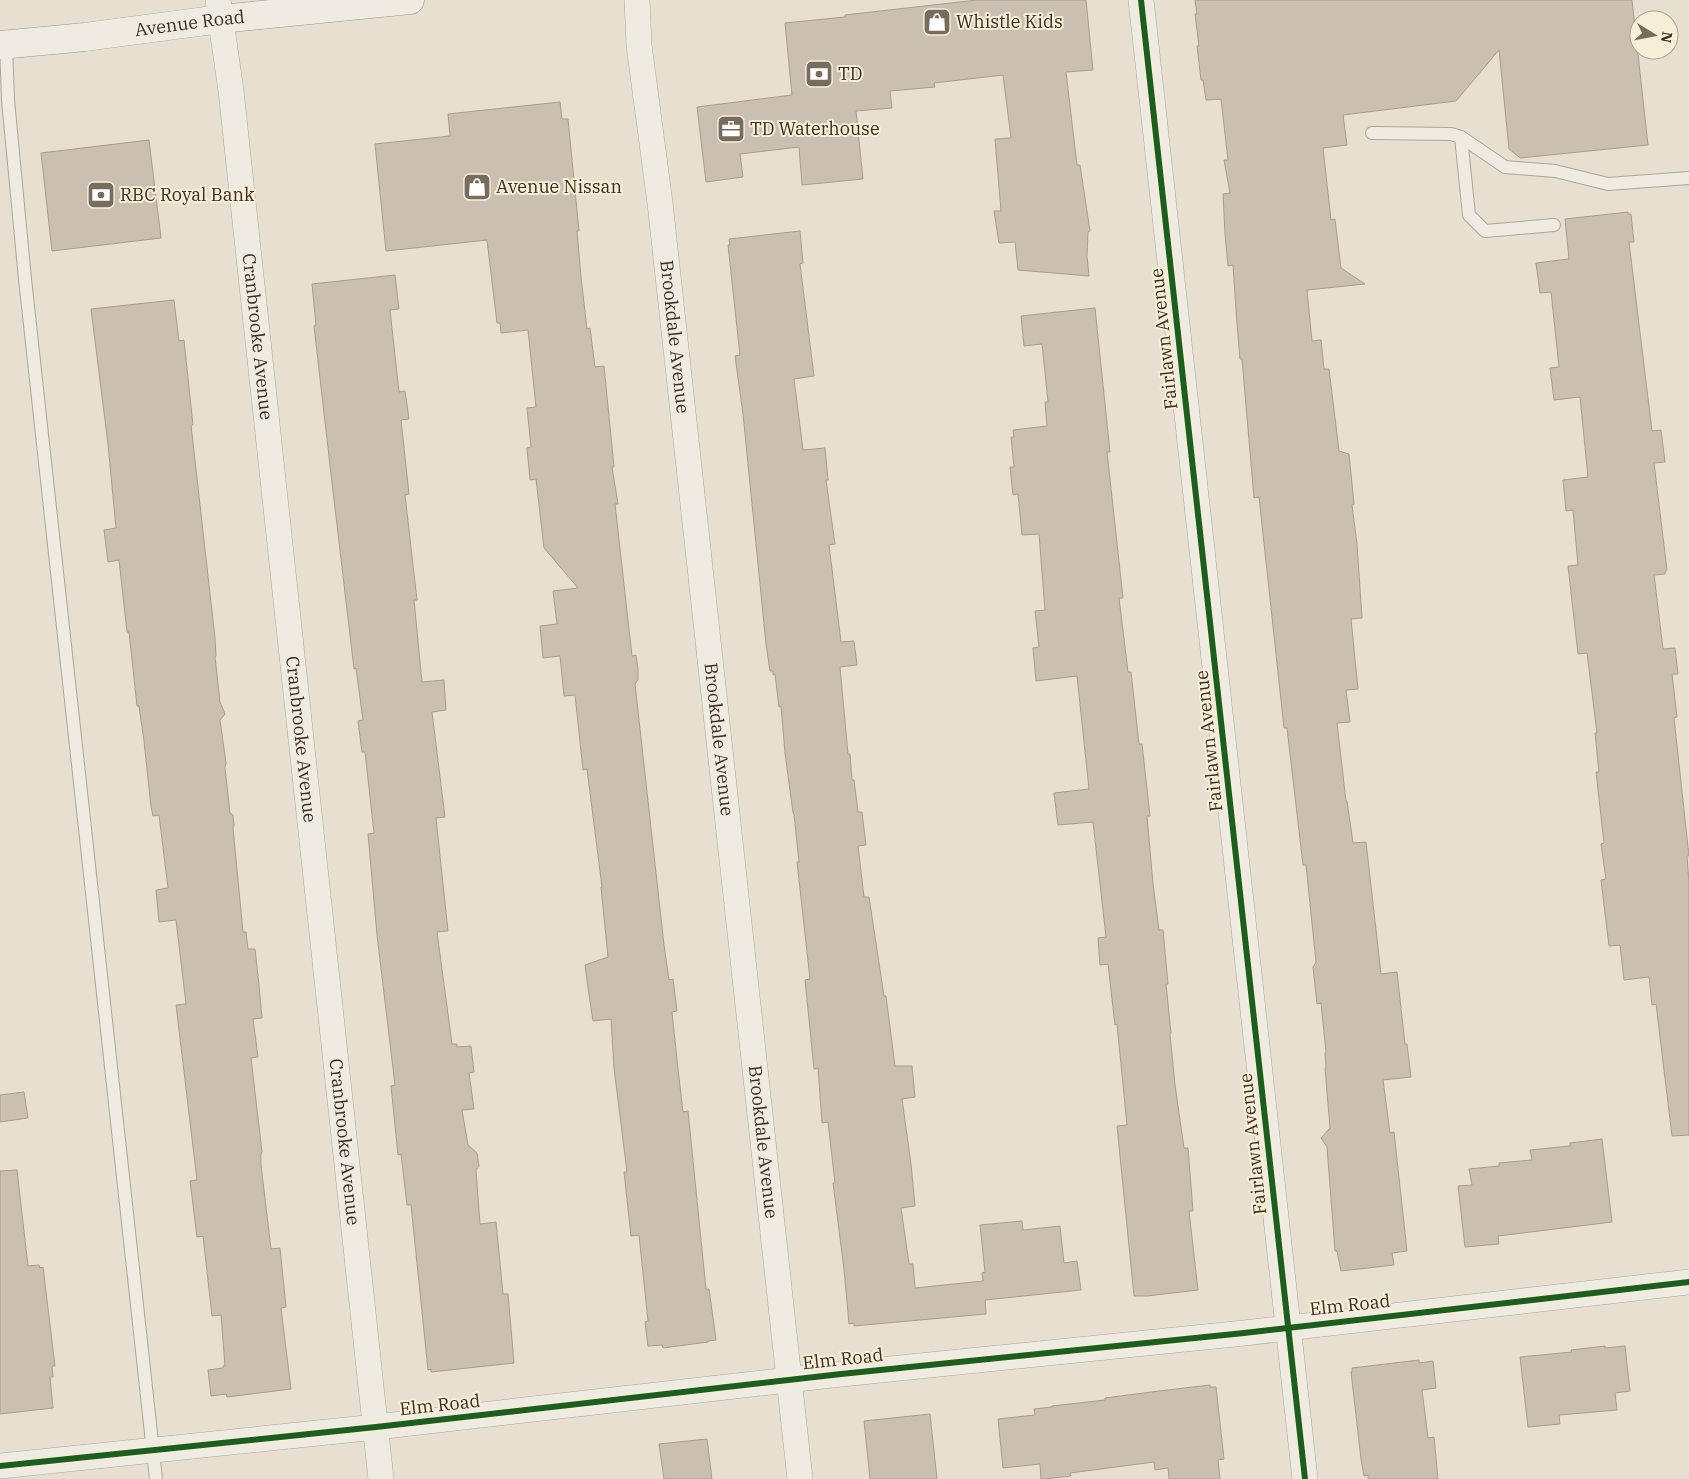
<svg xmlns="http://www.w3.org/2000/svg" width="1689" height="1479" font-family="'IBM Plex Serif',serif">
<rect width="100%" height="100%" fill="#e7e0d1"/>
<g fill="#cbbfb2" stroke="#a89c90">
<path d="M977 0H1086L1093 70 1066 72 1077 165H1080L1090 231 1088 232 1087 256 1089 276 1018 270 1015 242 999 243 994 211H1001L995 139 1011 138 1003 75 934 83 935 87 890 91 892 108 856 111 863 179 802 185 799 147 740 154 743 177 706 182 697 107 792 95 785 23 845 17V15Z"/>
<path d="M1195 0H1632L1648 145 1520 158 1509 149 1499 50 1456 101 1343 115 1347 145 1323 148 1331 220 1335 219 1341 268 1365 284 1307 290 1312 341 1321 340 1324 369H1329L1339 451 1349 454 1354 504 1352 505 1357 544 1362 618 1351 619 1358 689 1346 690 1350 722 1337 723 1346 801H1347L1353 843 1366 842 1381 974 1397 972 1405 1044H1407L1411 1077 1383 1080 1390 1133 1394 1132 1407 1251 1392 1253 1394 1265 1341 1271 1337 1251H1335L1327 1147 1321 1138 1330 1128 1325 1068 1326 1067 1325 1053 1326 1052 1321 1003 1317 1004 1313 967 1316 962 1306 865H1303L1287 728H1284L1259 497 1254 498 1242 359H1240L1237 324 1233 265 1228 266 1225 234 1223 194 1230 193 1224 160H1228L1221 99 1206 100 1203 80H1201L1197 46H1199L1195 14H1197Z"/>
<path d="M560 102 562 119H568L579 231H577L581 277 587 329 590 328 595 367 604 366 614 467H612L618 504H615L632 656 636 655 638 669V680L635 684 664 945 669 980 673 979 677 1011 672 1012 678 1069 683 1112 688 1111 706 1289H709L716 1340 708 1341V1342L663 1348 662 1345 648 1346 645 1322 648 1321 639 1235 631 1236 624 1172H627L614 1068 611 1019 593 1021 588 988 585 965 608 957 601 887H602L587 769 583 770 575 695 564 696 560 656 543 658 540 626 557 624 553 591 578 588 544 548 536 479 530 480 527 448 531 447 527 408 536 407 528 330 501 333 500 323H497L487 240 386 251 375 144 450 136 448 114Z"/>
<path d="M149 140 161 238 52 251 41 153Z"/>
<path d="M1628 212V214H1631L1634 242H1629L1652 431 1661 430 1665 462 1654 463 1667 570 1665 571V574L1654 575 1663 649 1675 648 1678 674H1672L1677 717 1674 718 1689 856H1687L1689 882V1135L1672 1136 1656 1004 1652 1005 1649 977 1624 980 1620 945 1609 946 1601 880 1606 879 1601 844 1604 843 1596 772H1599L1595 733H1597L1587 653 1578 654 1568 566 1578 565 1573 510 1566 511 1563 480 1588 477 1580 397 1554 400 1550 368 1559 367 1551 292 1540 293 1536 263 1569 259 1565 219Z"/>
<path d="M800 231 803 263 800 264 814 376 794 379 803 450 825 448 828 480H826L835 544 829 545 841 642 854 641 857 665 840 667 848 754H850L852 780H854L858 812H862L866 845 858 846 864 897H869L884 996H886L895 1066H912L915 1097 902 1099 911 1164 915 1206 901 1208 909 1264H913L915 1288 983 1281 982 1273 985 1272 980 1225 1022 1221 1023 1230 1060 1226 1064 1263 1077 1261 1081 1290 985 1300 986 1314 854 1326V1323L849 1324 844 1269 833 1183H835L828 1122 822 1123 818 1068 814 1069 805 980 810 979 797 862H799L794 814 793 813 785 753 781 706 779 707 775 674 773 675V671H770L766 644 743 414 735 356 740 355 728 245H730L729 239Z"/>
<path d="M395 275 399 309 390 310 399 392 405 391 409 419 401 420 409 494 405 495 417 600H414L422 682 444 680 446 710 432 712 445 817 436 818 448 931 437 932 452 1044H457V1047L471 1046 474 1072 469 1073 474 1109 462 1110 468 1145 477 1153 479 1166 476 1170 480 1224 496 1222 503 1294H508L514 1363 431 1372V1369L428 1370 411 1205H407L401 1154 398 1155 391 1086 395 1085 377 935 368 834 374 833 365 752H362L358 721 363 720 356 668 354 669 331 474 314 326 316 325 312 284Z"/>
<path d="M174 300 179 341 184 340 193 425H191L215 638 216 656 215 657 220 702 225 714 220 720 226 763 225 768 230 813 233 815 234 826 233 828 243 932H246L248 949H255L259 985 262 1018 253 1019 258 1057 251 1058 262 1152 261 1153V1165L271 1249 280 1248 286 1307 281 1308 291 1389 227 1397 226 1394 211 1396 208 1370 223 1368V1366H225L221 1315 212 1316 203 1236 197 1237 190 1181 197 1180 176 1005 186 1004 176 920 159 922 156 890 168 888 159 815 153 816 151 807 144 741 139 706H137L129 632H127L119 560 108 562 104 530 116 528 108 444 91 309Z"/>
<path d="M1095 308 1110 452H1107L1123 598H1119L1128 672H1131L1139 744H1142L1150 816H1147L1153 884 1159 930H1163L1168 984H1166L1171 1033 1170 1034 1175 1085 1184 1148H1188L1193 1211H1189L1198 1290 1147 1296H1134L1117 1126 1127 1125 1117 1024 1115 1025 1108 964 1100 965 1098 938 1106 937 1093 822 1058 825 1054 793 1089 789 1077 676 1036 681 1033 648 1039 647 1035 611 1045 610 1039 534 1022 535 1018 494 1013 495 1010 467H1014L1011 437H1014L1013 430 1047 426 1045 402H1048L1042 344 1024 346 1021 316Z"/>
<path d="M24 1092 28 1118 0 1122V1095Z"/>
<path d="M1602 1139 1612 1222 1498 1236 1499 1244 1465 1247 1458 1186 1472 1185 1469 1169 1499 1166V1163L1532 1160 1530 1150 1570 1146V1143Z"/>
<path d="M17 1170 28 1266 39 1265 40 1268 43 1267 55 1366H52L53 1377H50L53 1408 0 1414V1171Z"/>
<path d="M1605 1346V1348L1625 1346 1630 1391 1615 1393 1617 1410 1559 1415 1560 1424 1528 1427 1520 1357 1572 1352 1571 1350Z"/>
<path d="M1419 1360V1363L1433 1361 1436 1388 1422 1390 1428 1438 1434 1437 1438 1479H1368V1475L1364 1476 1361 1459 1351 1372H1352V1368Z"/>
<path d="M1210 1385V1387H1216L1224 1459 1218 1460 1220 1479H1169L1168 1468 1155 1470 1154 1462 1070 1473 1071 1476 1045 1479H1041L1040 1464 1003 1468 998 1419 1035 1415 1034 1409 1052 1407V1406L1105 1400V1398L1159 1391Z"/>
<path d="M930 1414 937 1479H870L864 1421Z"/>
<path d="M707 1439 712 1479H664L659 1444Z"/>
</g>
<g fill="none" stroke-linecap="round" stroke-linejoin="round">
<defs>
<g id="service">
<path d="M6 44 8 100 25 279 156 1479"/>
<path d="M1372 133 1451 134 1461 137 1505 167 1555 171 1608 184 1689 178"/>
<path d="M1461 137 1469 215 1485 231 1554 225"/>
</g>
<g id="minor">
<path id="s1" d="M218 0 231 91 381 1479"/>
<path id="s2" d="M637 0 639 45 660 203 800 1479"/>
<path d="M1141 0 1305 1479"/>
<path d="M0 1466 376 1427 841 1374 1244 1333 1689 1282"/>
</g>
<g id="secondary">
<path id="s3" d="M0 45 85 37 221 19 410 0"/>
</g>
</defs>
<use href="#service" stroke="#ada599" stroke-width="14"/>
<use href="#minor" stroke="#ada599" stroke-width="26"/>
<use href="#secondary" stroke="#9c958a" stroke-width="29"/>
<use href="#service" stroke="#efebe3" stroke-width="12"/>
<use href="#minor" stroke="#efebe3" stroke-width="25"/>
<use href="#secondary" stroke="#efebe3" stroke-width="28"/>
<defs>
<g id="cycleway">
<path d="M1141 0 1305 1479"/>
<path d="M0 1466 376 1427 841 1374 1244 1333 1689 1282"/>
</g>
</defs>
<use href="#cycleway" stroke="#f7eed8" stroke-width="9"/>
<use href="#cycleway" stroke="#1b5e20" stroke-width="6"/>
</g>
<defs>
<symbol id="shop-square" viewBox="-11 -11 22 22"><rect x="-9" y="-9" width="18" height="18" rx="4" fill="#786c5e" stroke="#f7eed8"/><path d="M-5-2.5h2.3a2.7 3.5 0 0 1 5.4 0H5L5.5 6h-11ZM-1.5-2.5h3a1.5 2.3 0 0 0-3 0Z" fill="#fff"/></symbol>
<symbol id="bank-square" viewBox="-11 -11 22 22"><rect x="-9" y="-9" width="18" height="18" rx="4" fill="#786c5e" stroke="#f7eed8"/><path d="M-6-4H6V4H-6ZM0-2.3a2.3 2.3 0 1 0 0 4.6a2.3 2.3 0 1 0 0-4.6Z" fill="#fff"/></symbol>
<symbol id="office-square" viewBox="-11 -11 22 22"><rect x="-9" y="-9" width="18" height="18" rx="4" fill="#786c5e" stroke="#f7eed8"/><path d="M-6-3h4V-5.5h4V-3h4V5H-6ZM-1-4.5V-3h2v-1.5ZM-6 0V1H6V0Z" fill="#fff"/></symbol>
</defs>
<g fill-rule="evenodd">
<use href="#shop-square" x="921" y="6" width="32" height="32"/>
<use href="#bank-square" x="803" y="58" width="32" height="32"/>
<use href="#office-square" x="715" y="113" width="32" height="32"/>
<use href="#shop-square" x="461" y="171" width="32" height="32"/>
<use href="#bank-square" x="85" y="179" width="32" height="32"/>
</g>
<g text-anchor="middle" stroke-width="4" stroke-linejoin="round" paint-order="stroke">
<g font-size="18" fill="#3d2e20" stroke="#f7eed8" text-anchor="start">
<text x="956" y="28">Whistle Kids</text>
<text x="838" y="80">TD</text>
<text x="750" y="135">TD Waterhouse</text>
<text x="496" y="193">Avenue Nissan</text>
<text x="120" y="201">RBC Royal Bank</text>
</g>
<g font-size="18" fill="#3d2e20" stroke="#f7eed8">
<text dy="6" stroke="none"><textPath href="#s3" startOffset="191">Avenue Road</textPath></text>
<text dy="6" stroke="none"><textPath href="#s1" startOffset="339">Cranbrooke Avenue</textPath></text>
<text dy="6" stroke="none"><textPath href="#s2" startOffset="339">Brookdale Avenue</textPath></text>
<text transform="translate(1164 339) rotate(-96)" y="6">Fairlawn Avenue</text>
<text dy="6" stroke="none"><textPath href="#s1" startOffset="744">Cranbrooke Avenue</textPath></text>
<text dy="6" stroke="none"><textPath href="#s2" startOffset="744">Brookdale Avenue</textPath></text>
<text transform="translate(1209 741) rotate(-96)" y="6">Fairlawn Avenue</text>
<text dy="6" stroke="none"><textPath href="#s1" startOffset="1149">Cranbrooke Avenue</textPath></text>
<text dy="6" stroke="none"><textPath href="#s2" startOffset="1149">Brookdale Avenue</textPath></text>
<text transform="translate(1253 1144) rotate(-96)" y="6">Fairlawn Avenue</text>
<text transform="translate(1350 1305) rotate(-6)" y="6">Elm Road</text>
<text transform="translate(843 1359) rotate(-6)" y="6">Elm Road</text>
<text transform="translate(440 1405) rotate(-6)" y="6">Elm Road</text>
</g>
</g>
<g transform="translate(1654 35) rotate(100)"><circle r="24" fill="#f7eed8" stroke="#ada18e"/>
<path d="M0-4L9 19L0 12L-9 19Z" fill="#786c5e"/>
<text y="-8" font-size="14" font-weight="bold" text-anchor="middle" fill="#3d2e20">N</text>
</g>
</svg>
